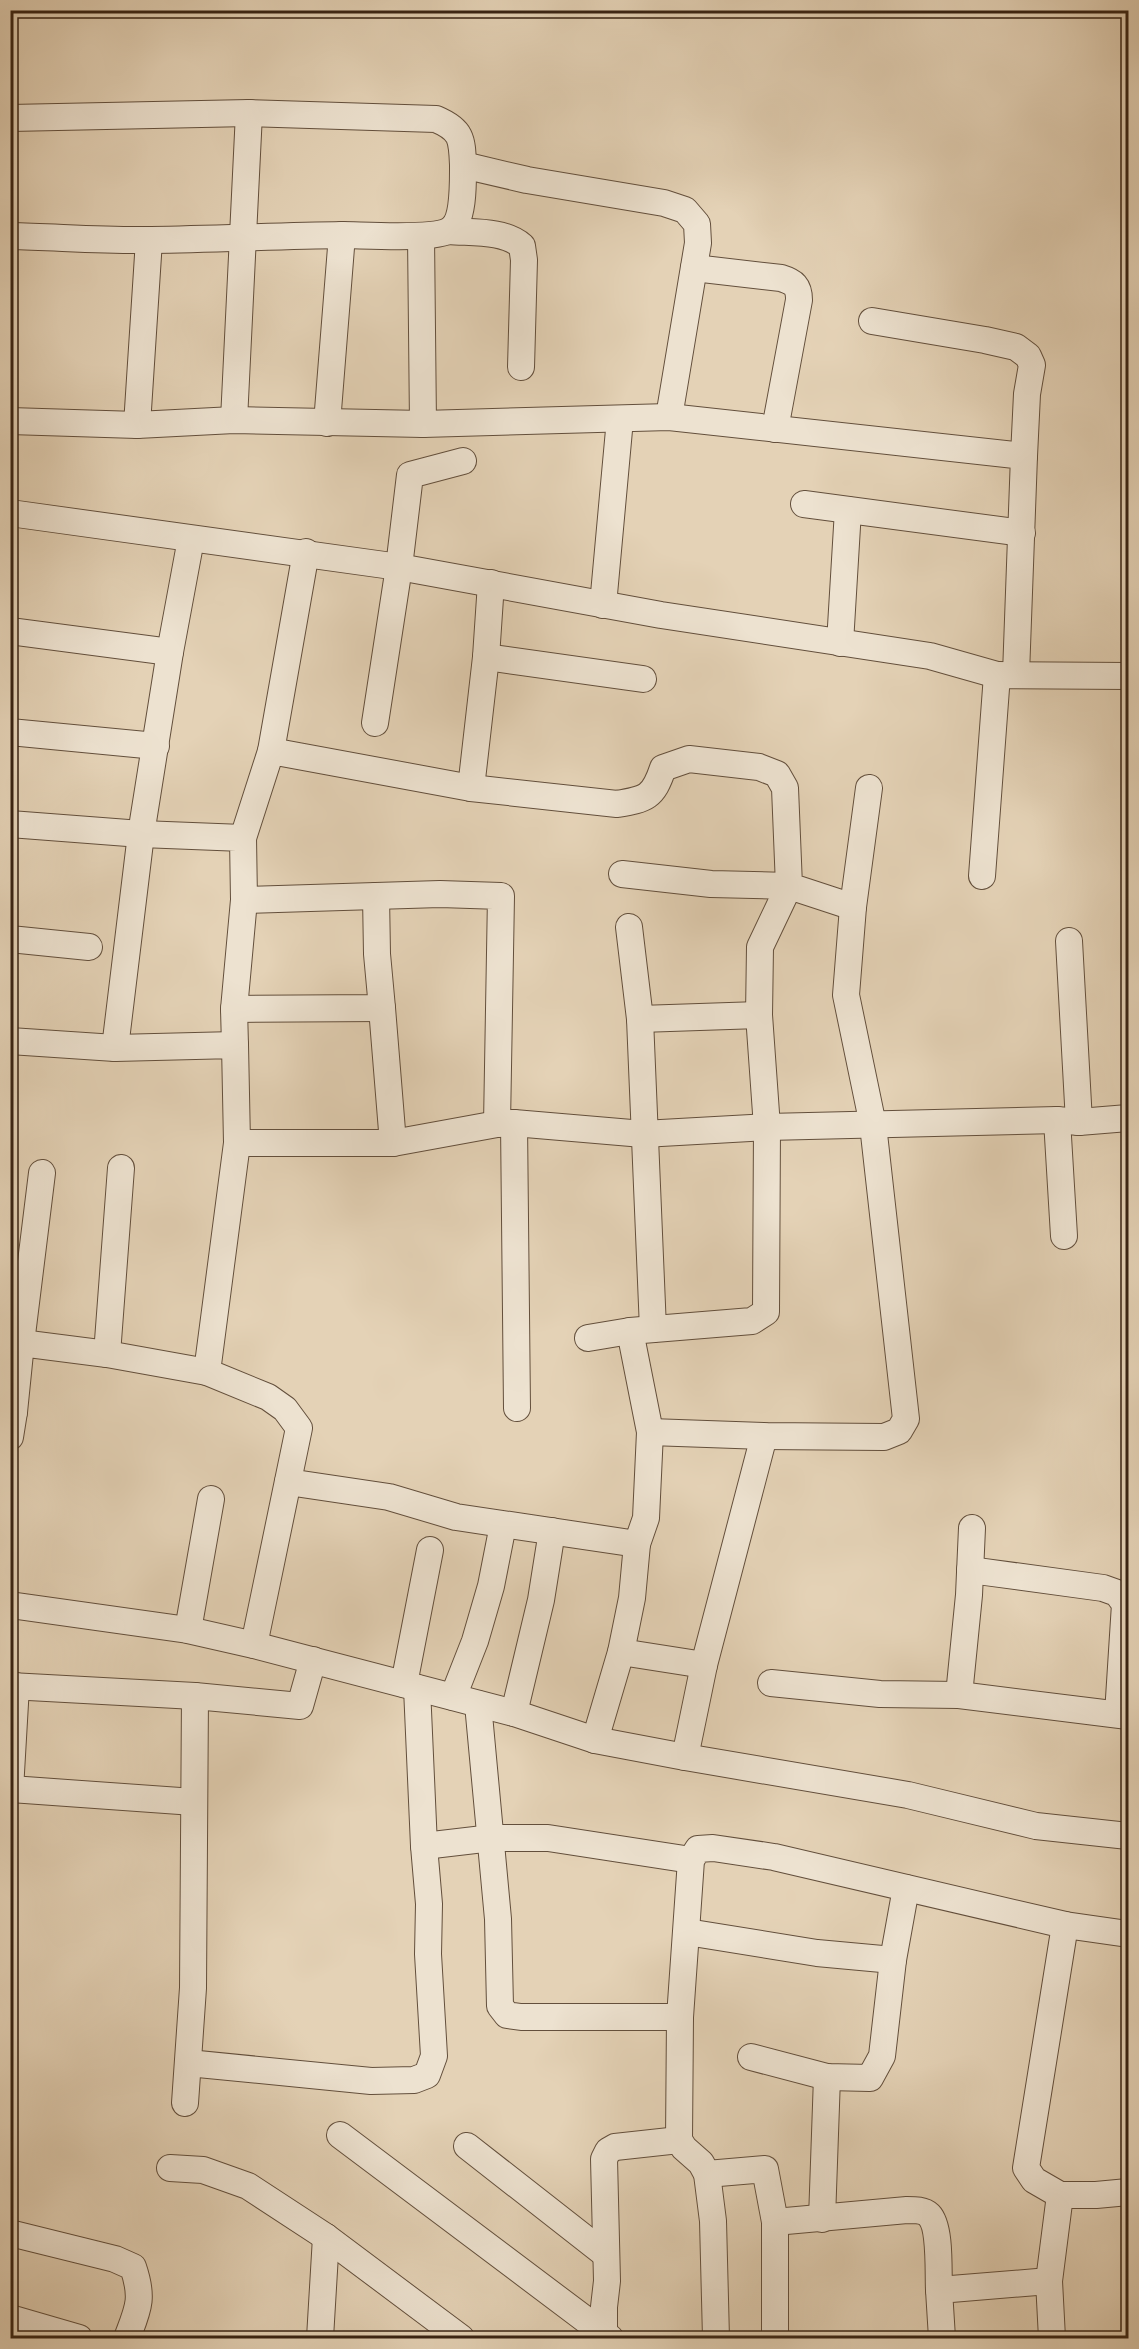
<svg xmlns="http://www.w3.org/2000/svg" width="1139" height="2349" font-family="'Libre Caslon Text',serif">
<rect width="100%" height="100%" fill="#e4d2b6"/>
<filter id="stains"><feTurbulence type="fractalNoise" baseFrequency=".00333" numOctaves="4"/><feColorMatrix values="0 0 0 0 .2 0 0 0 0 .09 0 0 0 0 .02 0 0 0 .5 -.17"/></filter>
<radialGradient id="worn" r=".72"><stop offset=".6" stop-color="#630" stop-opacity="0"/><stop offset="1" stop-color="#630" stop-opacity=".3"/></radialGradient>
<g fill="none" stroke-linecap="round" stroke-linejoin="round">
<defs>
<g id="minor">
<path d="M10 118 249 113 436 119C462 130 462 139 463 165 463 181 464 221 450 230 434 240 363 235 342 235 278 236 215 239 151 240 104 241 57 237 10 236"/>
<path d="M463 165 527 180 664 203 685 210 697 224 698 243 669 417"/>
<path d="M449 231C472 233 504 230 522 246L524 260 521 367"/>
<path d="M421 236 423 424"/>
<path d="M694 268 781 278C794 282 799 286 799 300L775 429"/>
<path d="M872 321 985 340 1016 347 1028 356 1032 365 1027 394 1024 456"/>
<path d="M234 420 249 113"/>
<path d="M10 421 137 425 234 420 423 424 669 417 1024 456 1016 674"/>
<path d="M327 423 342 235"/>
<path d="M137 425 149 240"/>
<path d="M804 504 1022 533"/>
<path d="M10 513 399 567 661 615 930 656 997 675"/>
<path d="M603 605 620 419"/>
<path d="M10 631 170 652"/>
<path d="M840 643 848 510"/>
<path d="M486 657 643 679"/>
<path d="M375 723 399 567 410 475 463 461"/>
<path d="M10 732 156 746"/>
<path d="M271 751 306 552"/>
<path d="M471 788 486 657 491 583"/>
<path d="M10 824 141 834 243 838 244 900 234 1009 235 1045"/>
<path d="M243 838 271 751 471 788 617 804C646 799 653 798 663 768L689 759 759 767 777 774 785 788 789 886 853 907"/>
<path d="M982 876 997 675 1128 676"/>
<path d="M244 900 440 894 501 896 497 1124"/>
<path d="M629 927 640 1019 653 1329"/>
<path d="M10 939 89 947"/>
<path d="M1069 941 1079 1122"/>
<path d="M382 1008 393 1143"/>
<path d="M234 1009 382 1008 377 954 376 896"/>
<path d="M640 1019 759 1015"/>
<path d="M10 1041 115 1048 235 1045 237 1143 207 1372 268 1397 285 1409 299 1428 254 1645 188 1630 10 1605"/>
<path d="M115 1048 141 834 170 652 191 539"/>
<path d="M1057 1120 1064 1236"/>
<path d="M514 1123 517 1408"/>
<path d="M237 1143H393L497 1124 514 1123 643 1134 767 1127 1057 1120 1079 1122 1128 1118"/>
<path d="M588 1338 630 1331 752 1321 766 1312 767 1127 759 1015 760 947 789 886 711 884 622 874"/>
<path d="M21 1343 42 1173"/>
<path d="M107 1354 121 1168"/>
<path d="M10 1412H14L21 1343 107 1354 207 1372"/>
<path d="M650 1432 764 1436 884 1437 899 1431 906 1419 873 1125 846 995 853 907 869 788"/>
<path d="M10 1437 14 1412"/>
<path d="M288 1482 389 1497 456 1517 637 1544 646 1518 650 1432 630 1331"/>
<path d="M970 1570 1103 1588 1117 1593 1125 1604 1118 1714"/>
<path d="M188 1630 211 1499"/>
<path d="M254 1645 514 1713 595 1740 685 1757 704 1665 764 1436"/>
<path d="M621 1652 704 1665"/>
<path d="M771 1683 880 1694 959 1695 1128 1716"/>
<path d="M404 1684 430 1550"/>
<path d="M10 1686 195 1696 300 1706 313 1660"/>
<path d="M959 1695 969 1595 972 1528"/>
<path d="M453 1697 475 1641 491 1586 503 1525"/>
<path d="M478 1704 498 1919 500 2006 507 2015 521 2017H680"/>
<path d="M514 1713 541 1600 552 1531"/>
<path d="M595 1740 621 1652 632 1598 637 1544"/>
<path d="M685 1757 908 1795 1036 1826 1128 1836"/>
<path d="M11 1789 194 1802"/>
<path d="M10 1790 16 1686"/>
<path d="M424 1846 492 1838H548L691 1860"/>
<path d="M1065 1925 1128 1934"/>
<path d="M687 1932 817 1953 893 1960"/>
<path d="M751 2057 827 2077 870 2078 882 2056 893 1960 906 1888"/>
<path d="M188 2063 371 2081 414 2080 427 2075 434 2056 428 1954 429 1904 424 1846 417 1688"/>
<path d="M185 2103 193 1988 195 1696"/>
<path d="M340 2135 610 2338"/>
<path d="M467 2146 605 2254"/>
<path d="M170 2168 203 2170 248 2186 326 2237 461 2338"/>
<path d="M707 2174 765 2169 775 2222V2338"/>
<path d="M822 2219 827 2077"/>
<path d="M775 2222 907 2210C915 2210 924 2210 929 2215 941 2227 938 2273 939 2290"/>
<path d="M10 2233 115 2259 133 2267C144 2299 138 2309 127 2338"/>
<path d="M10 2318 79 2338"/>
<path d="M604 2334V2307L607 2281 604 2159 608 2151 615 2147 679 2140"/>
<path d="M320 2338 326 2237"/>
<path d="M716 2338 713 2221 707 2174 701 2163 684 2148 679 2140 680 2017 691 1860 698 1849 713 1848 774 1857 1065 1925 1026 2168 1034 2180 1060 2195"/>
<path d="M942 2338 939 2290 1049 2281"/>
<path d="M1052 2338 1049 2281 1060 2195H1096L1128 2192"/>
</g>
</defs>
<use href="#minor" stroke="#634f3c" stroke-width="28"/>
<use href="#minor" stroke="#ede2d0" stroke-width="26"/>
</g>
<rect width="1139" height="2349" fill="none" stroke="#e4d2b6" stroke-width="36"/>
<rect x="12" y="12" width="1115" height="2325" fill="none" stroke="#382313" stroke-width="3"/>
<rect x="18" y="18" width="1103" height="2313" fill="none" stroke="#382313" stroke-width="1.5"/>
<rect width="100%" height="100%" filter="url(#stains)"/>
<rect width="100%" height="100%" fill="url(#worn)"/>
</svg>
